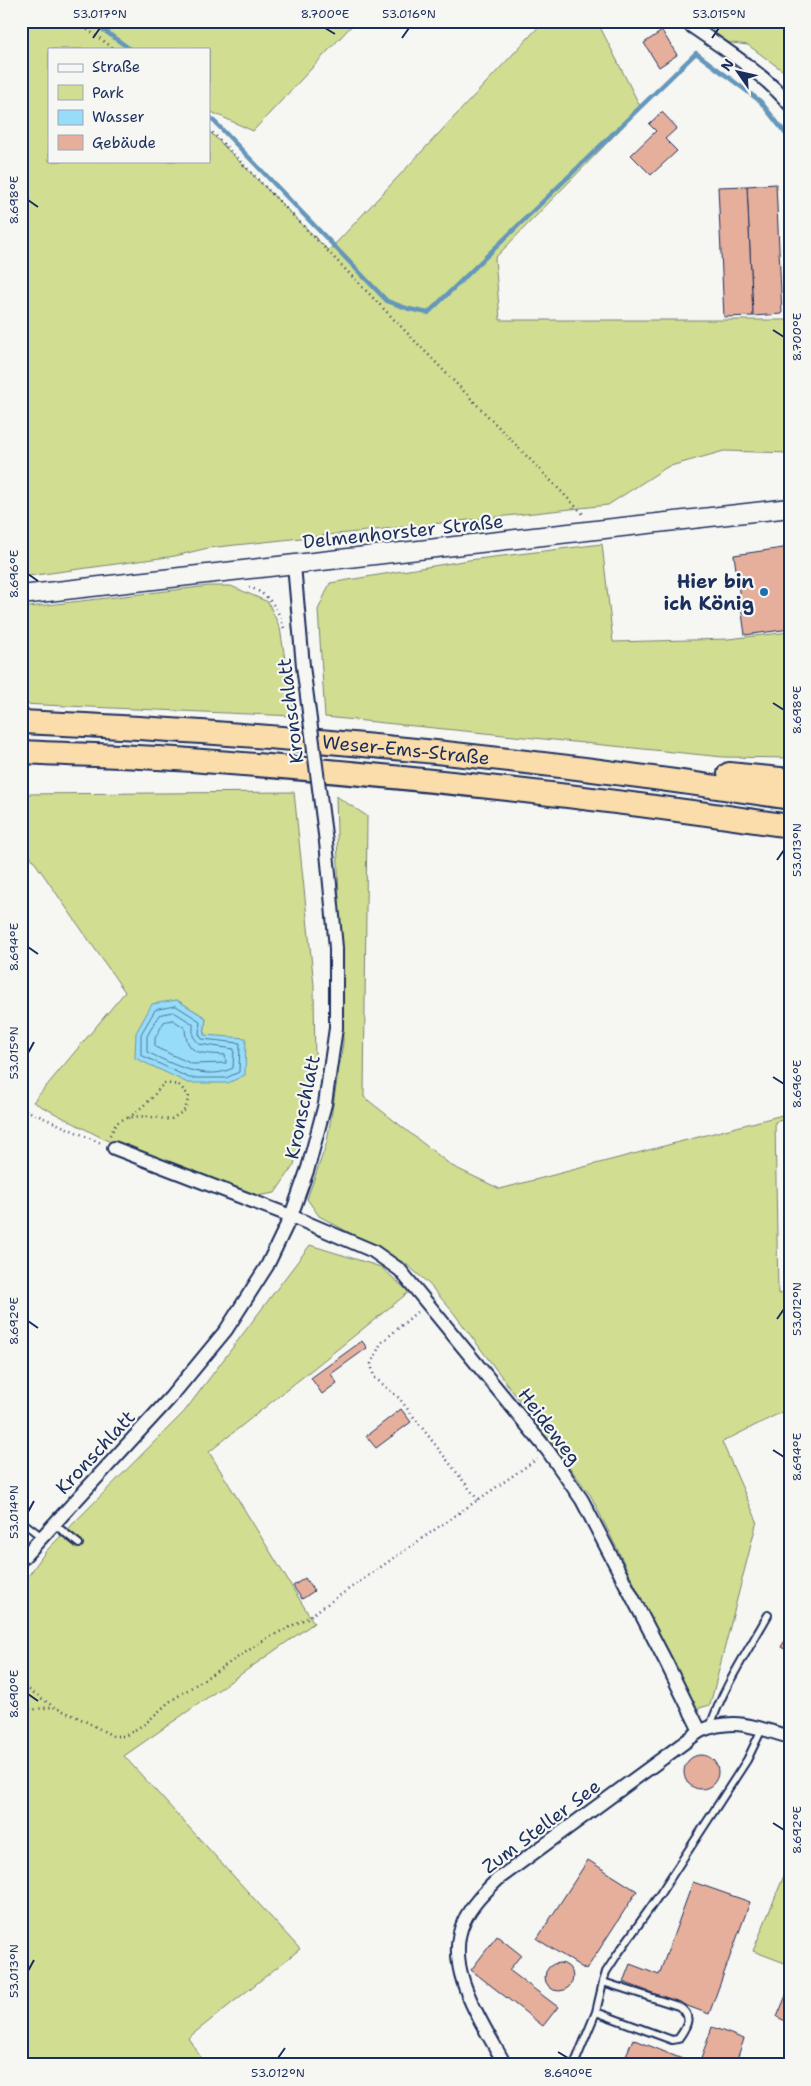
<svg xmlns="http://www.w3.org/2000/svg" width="811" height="2086" font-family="'Shantell Sans',sans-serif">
<rect width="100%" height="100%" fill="#f6f6f2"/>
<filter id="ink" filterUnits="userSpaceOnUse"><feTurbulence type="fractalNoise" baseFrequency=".02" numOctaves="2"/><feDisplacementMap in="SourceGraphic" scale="10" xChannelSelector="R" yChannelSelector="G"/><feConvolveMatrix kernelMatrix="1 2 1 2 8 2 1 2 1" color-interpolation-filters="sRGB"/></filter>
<g filter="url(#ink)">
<g fill="#d1dd90" stroke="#768677" fill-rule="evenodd">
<path d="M21 21H356L253 131 209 111V49H49V161H209V131L328 250 338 241 544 21H597L641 108 495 258 500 320H790V453L724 451 667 467 608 505 208 548 175 556 21 577Z"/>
<path d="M691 21H790V76L748 45 716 41Z"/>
<path d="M602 544 613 642 728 639 790 632V758L723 757 325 717 318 610 330 583 469 560Z"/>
<path d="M209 586H231L268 602 280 628 294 716 21 704V608Z"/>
<path d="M294 792 314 985 315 1069 294 1165 275 1193 257 1196 106 1140 33 1102 125 992 24 847H21V794ZM177 1000 206 1018 204 1035Z"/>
<path d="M336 796 367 816 364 1097 452 1166 500 1189 790 1113V1118L775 1122 778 1294 790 1292V1408L722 1442 757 1521 710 1705 696 1709 591 1496 453 1312 428 1283 406 1264 319 1216 307 1199 327 1142 343 1043Z"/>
<path d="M310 1245 381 1267 409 1292 209 1452 314 1623 124 1756 300 1949 188 2038 206 2065H21V1586L46 1551 184 1412Z"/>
<path d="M790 1861V1965L753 1951Z"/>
</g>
<path fill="#97dcf9" stroke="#6597bb" d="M177 1000 206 1018 204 1035 246 1038 245 1075 228 1083H188L135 1058 136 1033 152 1004Z"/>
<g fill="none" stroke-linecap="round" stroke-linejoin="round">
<g stroke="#4d749c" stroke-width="1">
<path d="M176 1006 200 1021 199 1034 202 1039 240 1043 239 1072 226 1078H189L141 1055V1034L155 1010Z"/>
<path d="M174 1012 193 1024V1036L199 1044 234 1049 233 1068C206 1082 172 1064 147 1052V1036L159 1015Z"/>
<path d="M173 1020 185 1028C186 1056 202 1053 225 1055L226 1063 192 1064 155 1047V1038L164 1022Z"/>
</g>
<g stroke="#6597bb" stroke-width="4.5">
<path d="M91 21 130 49"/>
<path d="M209 116 387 301 409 309 428 313 696 53 760 101 790 139"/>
</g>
</g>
<g fill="#e6af9b" stroke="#1b2f5e">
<path d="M662 31 677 55 659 67 644 43Z"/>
<path d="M662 112 677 128 665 139 677 151 651 175 631 155 656 131 649 124Z"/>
<path d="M776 184 782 314 753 316 747 186Z"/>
<path d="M747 186 753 316 724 317 718 187Z"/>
<path d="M790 547V629L745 635 734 555Z"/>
<path d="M362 1341 367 1348 331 1374 337 1383 322 1394 311 1378Z"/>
<path d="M401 1409 411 1422 376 1448 366 1436Z"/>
<path d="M305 1578 314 1591 302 1599 293 1586Z"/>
<path d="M790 1632V1652L781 1647Z"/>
<circle cx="701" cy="1772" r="17"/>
<path d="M588 1860 637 1891 586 1970 537 1939Z"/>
<path d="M693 1882 750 1902 709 2014 623 1982 630 1964 659 1975Z"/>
<path d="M497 1936 521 1955 509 1970 558 2007 543 2026 471 1970Z"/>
<circle cx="559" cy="1977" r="14"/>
<path d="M790 1986V2023L777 2017Z"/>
<path d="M712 2027 744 2039 735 2065H717L701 2059Z"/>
<path d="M633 2039 697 2065H635L624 2060Z"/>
</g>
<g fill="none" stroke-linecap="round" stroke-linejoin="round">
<defs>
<g id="lane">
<path d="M21 1521 42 1537"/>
<path d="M54 1524 79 1544"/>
<path d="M710 1727C723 1687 748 1651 768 1615"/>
<path d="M603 1982 606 1972 617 1955 660 1894 747 1760 762 1729"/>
<path d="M574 2065 596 2012 603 1982 678 2006C694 2015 687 2027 678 2039L672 2040 596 2012"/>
</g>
<g id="street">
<path d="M684 21C717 44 765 74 790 105"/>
<path d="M294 565 303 666"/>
<path d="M114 1148 291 1216 373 1251 400 1270 548 1451 582 1500 666 1662 700 1731"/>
<path d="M21 1560 170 1398 226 1330 267 1266 291 1216 308 1168 325 1104 336 1028V948L326 842"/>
<path d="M505 2065C484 2024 442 1969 464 1921 472 1904 485 1892 498 1879L700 1731C736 1717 754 1727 790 1737"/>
</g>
<path id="secondary" d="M21 595 790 508"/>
<g id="highway">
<path id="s1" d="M21 722C278 733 536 758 790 798"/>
<path d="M21 752C82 755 143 756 203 761 400 775 595 797 790 826"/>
<path d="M729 774 790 780"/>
</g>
</defs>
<use href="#lane" stroke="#1b2f5e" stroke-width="10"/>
<use href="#street" stroke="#1b2f5e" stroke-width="16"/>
<use href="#secondary" stroke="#1b2f5e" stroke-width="21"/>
<use href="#highway" stroke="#1b2f5e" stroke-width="26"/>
<g stroke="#1b2f5e" stroke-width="2.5" stroke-dasharray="1 4" stroke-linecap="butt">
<path d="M75 21 115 49"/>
<path d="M209 129 584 515"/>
<path d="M249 587C270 595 277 607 284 628"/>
<path d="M21 1108 101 1143"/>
<path d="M110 1135C112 1132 114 1127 116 1124 128 1112 155 1117 170 1120L185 1110 189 1096 179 1085 164 1083 150 1100 129 1118"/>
<path d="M417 1312 381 1343 371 1364 374 1377 399 1398 478 1500"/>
<path d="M21 1684 54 1707 81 1719 113 1736H125L146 1723 169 1702 266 1639 307 1618 537 1459"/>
<path d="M21 1715 29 1710 52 1707"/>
</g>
<use href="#lane" stroke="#f6f6f2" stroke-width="6"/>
<use href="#street" stroke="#f6f6f2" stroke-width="12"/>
<use href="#secondary" stroke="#f6f6f2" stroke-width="18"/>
<use href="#highway" stroke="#faddab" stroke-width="22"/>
<defs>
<path id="street-bridge" d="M303 666 326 842"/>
</defs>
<use href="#street-bridge" stroke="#1b2f5e" stroke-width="16" stroke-linecap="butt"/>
<use href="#street-bridge" stroke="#f6f6f2" stroke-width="12"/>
</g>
</g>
<path fill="none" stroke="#1b2f5e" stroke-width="2" d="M325 28 335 34M93 38 100 28M402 38 409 28M712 38 719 28M28 200 38 207M773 330 784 337M28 574 38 581M773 703 784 710M777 860 784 850M28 947 38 954M28 1053 34 1042M773 1077 784 1084M777 1319 784 1309M28 1321 38 1328M773 1450 784 1457M28 1512 34 1501M28 1694 38 1701M773 1823 784 1830M28 1971 34 1960M558 2052 568 2058M278 2058 285 2048"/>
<circle fill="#1f6fb2" stroke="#f6f6f2" stroke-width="2" cx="764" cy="592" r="5"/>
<g text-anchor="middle" stroke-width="4.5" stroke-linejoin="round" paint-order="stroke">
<g font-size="19" fill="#1b2f5e" stroke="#f6f6f2">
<text transform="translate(403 531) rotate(-6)" y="7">Delmenhorster Straße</text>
<text transform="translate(290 711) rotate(-97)" y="7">Kronschlatt</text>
<text dy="7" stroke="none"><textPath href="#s1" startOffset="386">Weser-Ems-Straße</textPath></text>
<text transform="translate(302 1107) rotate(-78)" y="7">Kronschlatt</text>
<text transform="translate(550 1426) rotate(53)" y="7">Heideweg</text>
<text transform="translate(95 1452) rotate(-47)" y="7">Kronschlatt</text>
<text transform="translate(541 1826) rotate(-37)" y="7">Zum Steller See</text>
</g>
<g font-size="19" font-weight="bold" fill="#1b2f5e" stroke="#f6f6f2" text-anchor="end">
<text x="754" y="588">Hier bin<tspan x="754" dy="22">ich König</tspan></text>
</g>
</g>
<rect width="811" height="2086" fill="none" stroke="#f6f6f2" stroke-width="55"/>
<rect x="48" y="48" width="162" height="115" fill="#f6f6f2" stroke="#9ea6b7"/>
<rect x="58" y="64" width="25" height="8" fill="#f6f6f2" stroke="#9ea6b7"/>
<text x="92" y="72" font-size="15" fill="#1b2f5e">Straße</text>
<rect x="58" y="85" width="25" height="15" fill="#d1dd90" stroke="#9ea6b7"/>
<text x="92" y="98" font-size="15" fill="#1b2f5e">Park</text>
<rect x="58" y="110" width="25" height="15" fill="#97dcf9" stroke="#9ea6b7"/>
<text x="92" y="122" font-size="15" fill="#1b2f5e">Wasser</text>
<rect x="58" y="135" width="25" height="15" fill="#e6af9b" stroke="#9ea6b7"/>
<text x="92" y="148" font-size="15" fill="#1b2f5e">Gebäude</text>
<g transform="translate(738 72) rotate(304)" stroke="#f6f6f2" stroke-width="4" paint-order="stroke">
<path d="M0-4L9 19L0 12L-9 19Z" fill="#1b2f5e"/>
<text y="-8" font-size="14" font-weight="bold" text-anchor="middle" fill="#1b2f5e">N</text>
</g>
<rect x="28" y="28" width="756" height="2030" fill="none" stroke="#1b2f5e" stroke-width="2"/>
<g font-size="12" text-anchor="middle" fill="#1b2f5e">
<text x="100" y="18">53.017°N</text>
<text x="325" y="18">8.700°E</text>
<text x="409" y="18">53.016°N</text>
<text x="719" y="18">53.015°N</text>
<text transform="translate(14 200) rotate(-90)" y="4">8.698°E</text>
<text transform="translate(797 337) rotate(-90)" y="4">8.700°E</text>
<text transform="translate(14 574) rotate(-90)" y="4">8.696°E</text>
<text transform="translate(797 710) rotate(-90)" y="4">8.698°E</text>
<text transform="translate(797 850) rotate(-90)" y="4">53.013°N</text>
<text transform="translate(14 947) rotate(-90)" y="4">8.694°E</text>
<text transform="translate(14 1053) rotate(-90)" y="4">53.015°N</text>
<text transform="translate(797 1084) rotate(-90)" y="4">8.696°E</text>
<text transform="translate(797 1309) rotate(-90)" y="4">53.012°N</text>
<text transform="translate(14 1321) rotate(-90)" y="4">8.692°E</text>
<text transform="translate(797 1457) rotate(-90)" y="4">8.694°E</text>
<text transform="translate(14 1512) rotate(-90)" y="4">53.014°N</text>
<text transform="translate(14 1694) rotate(-90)" y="4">8.690°E</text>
<text transform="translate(797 1830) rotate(-90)" y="4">8.692°E</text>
<text transform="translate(14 1971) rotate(-90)" y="4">53.013°N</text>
<text x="278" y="2077">53.012°N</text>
<text x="568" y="2077">8.690°E</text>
</g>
</svg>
